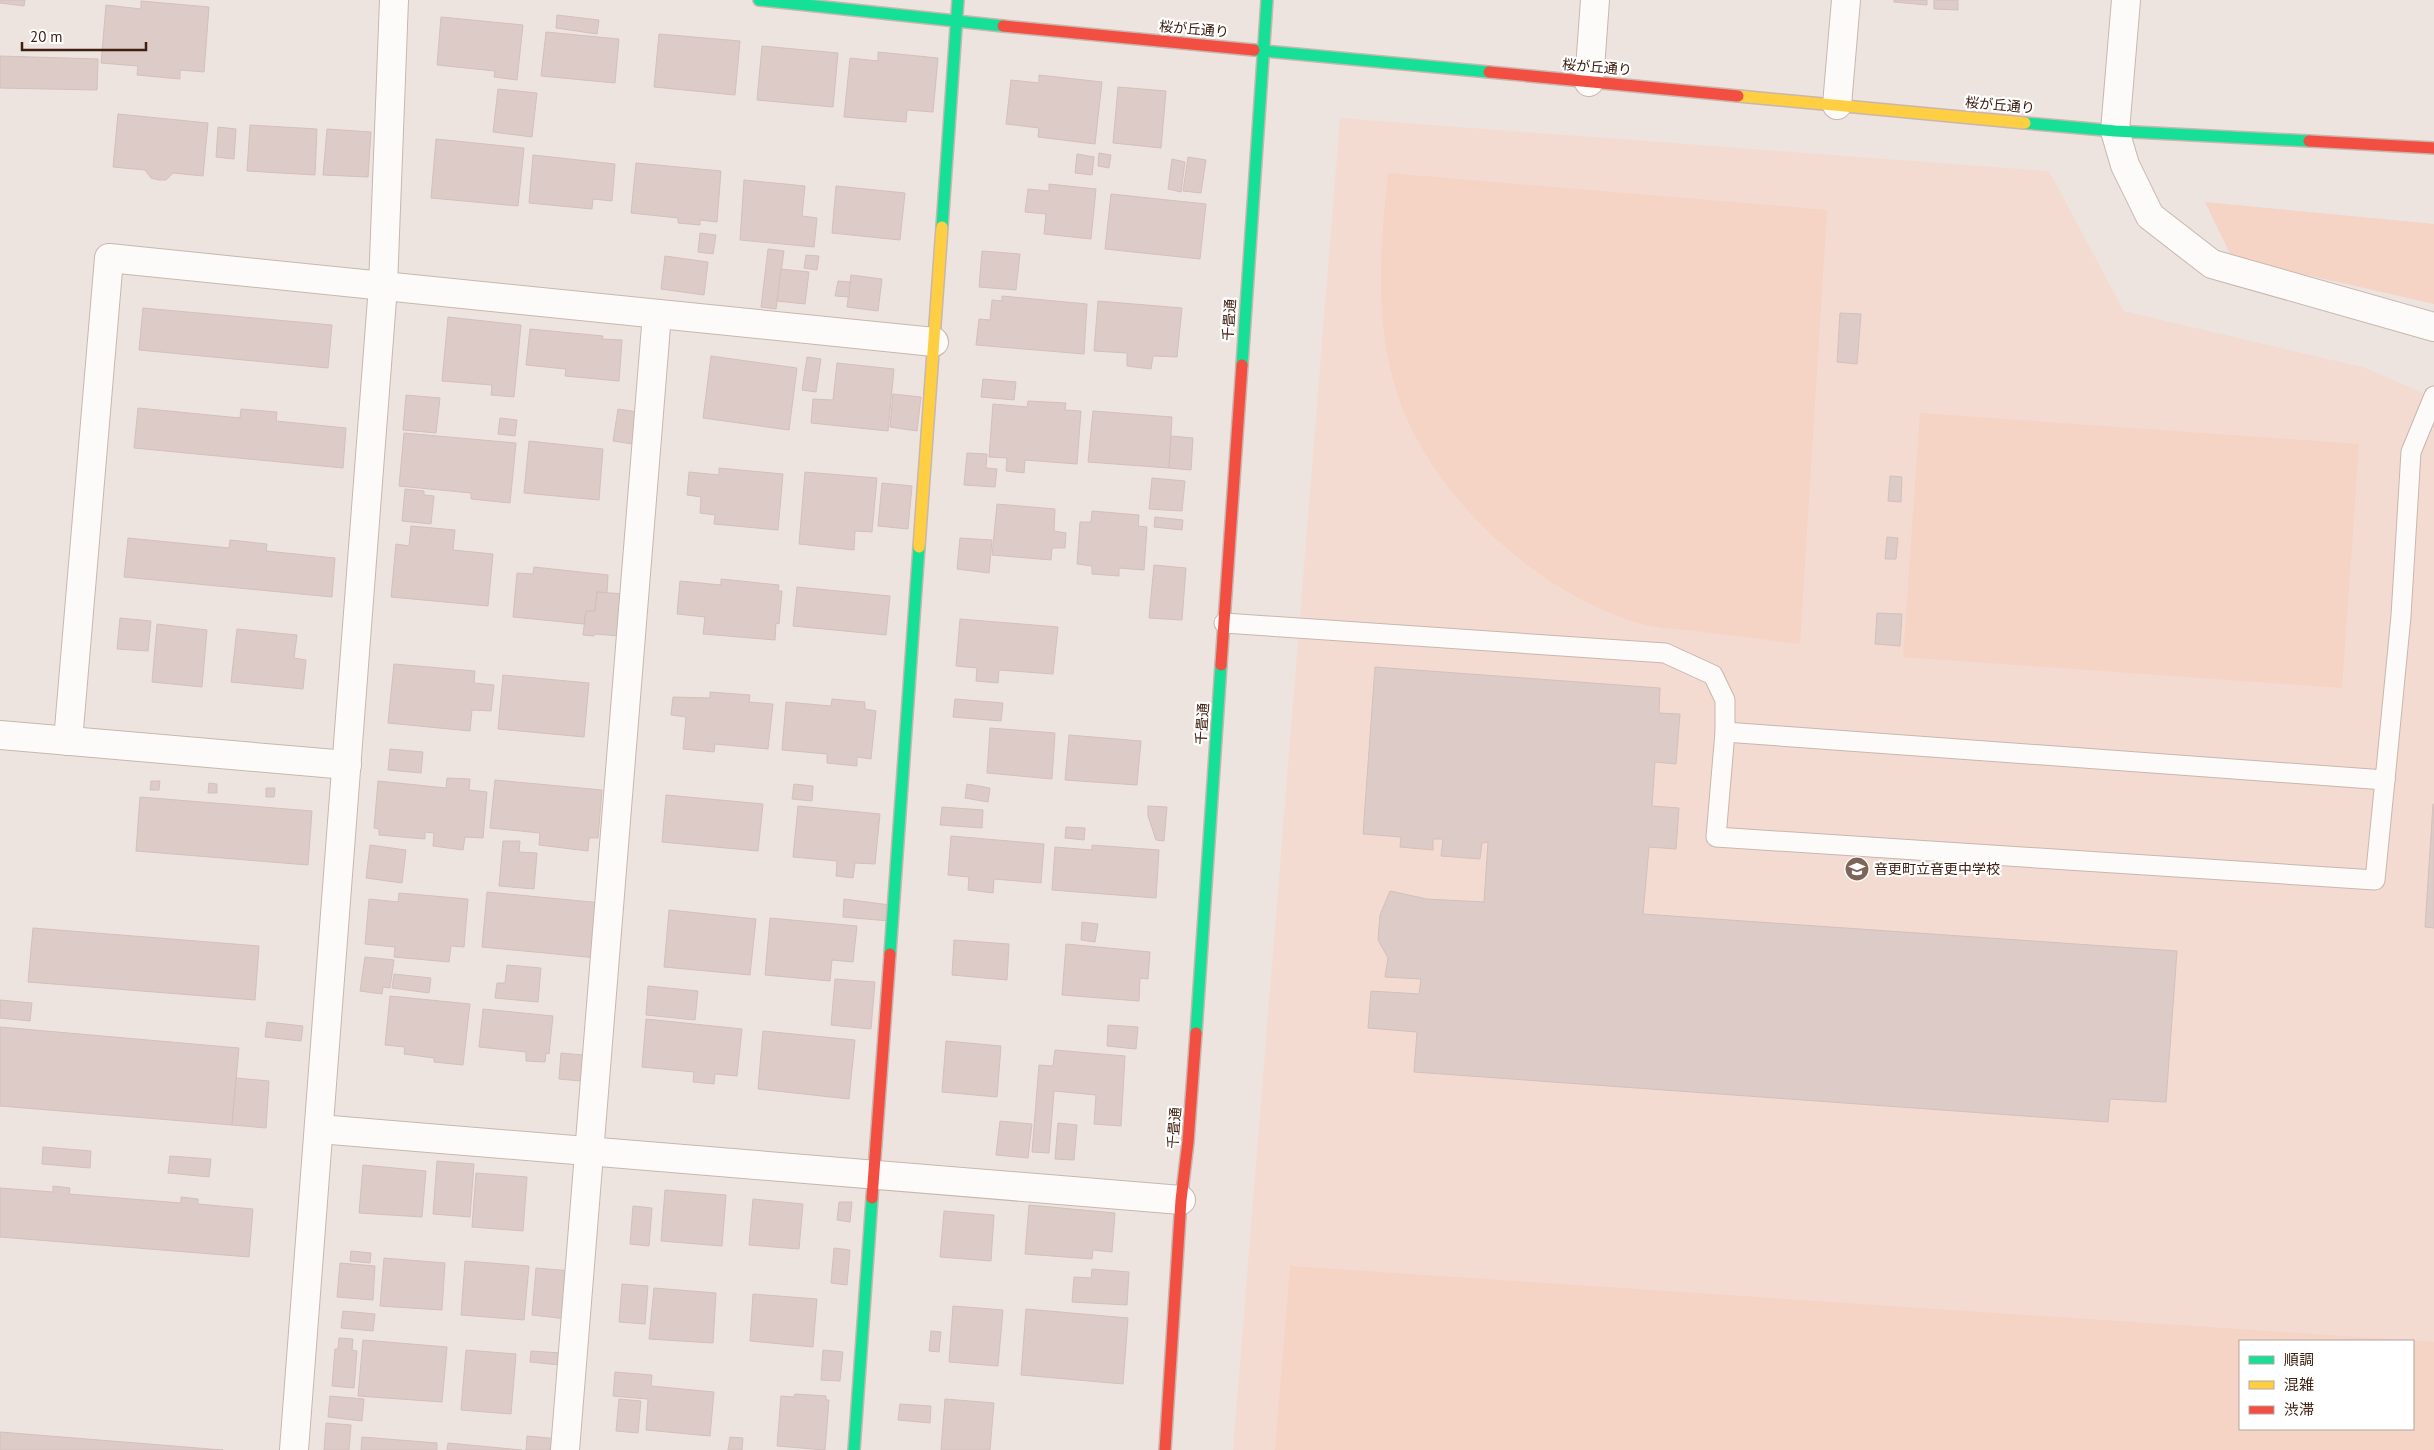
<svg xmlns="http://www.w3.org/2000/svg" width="2434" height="1450" font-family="'PT Sans','Noto Sans JP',sans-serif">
<rect width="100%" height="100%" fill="#ede4e0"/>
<path fill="#f4dbd1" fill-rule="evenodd" d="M1340 118 2049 171 2124 311 2366 368 2434 398V1450H1233ZM2240 1341H2413V1429H2240Z"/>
<g fill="#f5d3c5" fill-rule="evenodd">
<path d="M1388 173 1827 210 1800 644C1765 640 1730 635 1695 631 1679 629 1662 629 1646 625 1536 596 1420 488 1392 376 1375 310 1381 240 1388 173Z"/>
<path d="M2205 202 2434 224V304L2232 258Z"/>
<path d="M1920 413 2359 444 2342 688 1903 657Z"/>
<path d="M1290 1266 2434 1342V1450H1275ZM2240 1341H2413V1429H2240Z"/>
</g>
<g fill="#ddcbc7" stroke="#d4bfbc">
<path d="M0 0H25L24 6 0 3Z"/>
<path d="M1894 0H1927V5L1894 2Z"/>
<path d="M1934 0H1958V10L1934 9Z"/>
<path d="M141 1 209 7 204 72 180 70V79L137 75 138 66 101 63 106 5 141 9Z"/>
<path d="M557 15 599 20 597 34 556 28Z"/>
<path d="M441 17 523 25 517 80 494 77 495 71 437 65Z"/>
<path d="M546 32 619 39 615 83 541 76Z"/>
<path d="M659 34 740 41 735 95 654 87Z"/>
<path d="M762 46 838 53 833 107 757 100Z"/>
<path d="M878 52 938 58 933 112 907 110 906 122 844 117 850 58 878 61Z"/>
<path d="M0 56 98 59 97 90 0 88Z"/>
<path d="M1039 75 1102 82 1095 144 1038 137 1039 128 1006 124 1011 80 1039 83Z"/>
<path d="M1118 87 1166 91 1161 148 1113 143Z"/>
<path d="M498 89 537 93 532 137 493 132Z"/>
<path d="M118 114 208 123 203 176 173 173 166 180H159L151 178 145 170 113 167Z"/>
<path d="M250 125 317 129 315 175 247 171Z"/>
<path d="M218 127 236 129 234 159 216 157Z"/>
<path d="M327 129 371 132 368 177 323 175Z"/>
<path d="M436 139 524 148 518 206 431 198Z"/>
<path d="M1099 153 1111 155 1109 168 1098 166Z"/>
<path d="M1077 154 1094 157 1092 175 1075 173Z"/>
<path d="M533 155 615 164 612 201 593 199 592 209 529 203Z"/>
<path d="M1188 157 1206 160 1201 193 1183 191Z"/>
<path d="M1172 159 1185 162 1181 192 1168 189Z"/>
<path d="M636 163 721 171 717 222 700 220V225L678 223V218L631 213Z"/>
<path d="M744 180 805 186 802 216 817 218 814 247 740 240Z"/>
<path d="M1049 184 1096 189 1091 239 1044 234 1046 214 1025 212 1028 189 1049 191Z"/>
<path d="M836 186 905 193 900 240 832 233Z"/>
<path d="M1111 194 1206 204 1200 259 1105 249Z"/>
<path d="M700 233 716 235 713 254 698 252Z"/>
<path d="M768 249 784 251 776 309 761 307Z"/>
<path d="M982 251 1020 254 1016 290 979 287Z"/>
<path d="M806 255 819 256 817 270 804 268Z"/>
<path d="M665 256 708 262 704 295 661 289Z"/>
<path d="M781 269 809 272 805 304 777 301Z"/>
<path d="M851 275 882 279 878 311 847 307Z"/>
<path d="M838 281 850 282 849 297 835 296Z"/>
<path d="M1002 296 1087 304 1084 354 976 345 979 319 990 320 992 300 1002 301Z"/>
<path d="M1098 301 1182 308 1177 357 1153 356 1151 369 1127 366V353L1094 351Z"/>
<path d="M143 308 332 325 328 368 139 350Z"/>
<path d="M1840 313 1861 314 1857 364 1837 362Z"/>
<path d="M448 317 521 325 514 397 491 395 492 385 442 381Z"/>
<path d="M530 329 603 336 602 339 622 340 619 381 565 376 566 369 526 365Z"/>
<path d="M711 356 797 368 789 430 703 418Z"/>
<path d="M807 357 821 359 816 392 802 390Z"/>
<path d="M837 363 894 369 888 431 811 423 813 399 833 400Z"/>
<path d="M983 379 1016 382 1014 400 981 397Z"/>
<path d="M893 394 921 397 917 431 890 427Z"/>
<path d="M406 395 440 398 436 433 403 430Z"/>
<path d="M1028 401 1066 403 1065 410 1081 411 1077 464 1025 460 1024 473 1006 471 1007 458 989 457 993 404 1027 407Z"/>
<path d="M138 408 240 418 241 409 277 412 276 421 346 428 343 468 134 448Z"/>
<path d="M618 409 638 412 633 444 613 441Z"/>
<path d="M1093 411 1172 417 1169 468 1088 462Z"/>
<path d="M500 418 517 420 515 436 498 434Z"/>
<path d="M404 433 516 443 510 503 471 499V493L399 486Z"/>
<path d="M1171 436 1193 438 1191 470 1169 468Z"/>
<path d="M529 441 603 449 599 500 524 493Z"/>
<path d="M967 453 987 454 986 468 997 469 995 487 964 485Z"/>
<path d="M719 468 783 474 778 530 714 524 715 515 700 513 701 497 687 495 689 472 719 475Z"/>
<path d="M805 472 877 478 872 532 855 531 854 550 799 544Z"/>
<path d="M1890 476 1902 477 1901 502 1888 501Z"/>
<path d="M1152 478 1185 481 1182 511 1149 509Z"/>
<path d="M882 483 912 486 908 529 878 526Z"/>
<path d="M405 489 424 491V495L434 496 431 524 402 521Z"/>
<path d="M997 504 1055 509 1054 531 1066 533 1065 548H1052L1051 560 992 555Z"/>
<path d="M1092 511 1139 515 1138 526 1147 527 1144 570 1119 568V576L1092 574V566L1077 564 1080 522H1091Z"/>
<path d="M1155 517 1183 520 1182 530 1154 527Z"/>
<path d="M411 526 455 530 453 550 493 554 488 606 391 597 396 544 409 546Z"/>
<path d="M1887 537 1898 538 1896 559H1885Z"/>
<path d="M128 538 229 548 230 540 267 544 266 551 335 558 332 597 124 577Z"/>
<path d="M960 538 992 540 989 573 957 569Z"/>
<path d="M1154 565 1186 568 1182 620 1149 618Z"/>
<path d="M534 567 608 575 607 593 597 592 595 611H586L584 624 513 617 517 573 533 574Z"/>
<path d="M721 579 779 585 778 591H782L779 624 776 623 775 640 703 634 705 617 677 614 680 581 721 585Z"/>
<path d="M797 587 890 596 886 635 793 626Z"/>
<path d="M597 592 625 594 621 636 594 634V636L583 635 586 611H595Z"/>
<path d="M1877 613 1902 614 1900 646 1875 644Z"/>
<path d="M120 618 151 621 148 651 117 649Z"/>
<path d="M960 619 1058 627 1053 674 999 670 998 683 976 681 977 668 956 666Z"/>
<path d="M157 624 207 630 202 687 152 682Z"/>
<path d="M237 629 297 635 294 658 306 660 303 689 231 682Z"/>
<path d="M394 664 475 671 474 683 494 685 491 711 472 710 470 731 388 723Z"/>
<path d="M1375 667 1660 688 1659 713 1680 714 1676 764 1655 762 1652 806 1679 808 1676 849 1649 847 1643 914 2177 951 2166 1102 2110 1099 2108 1122 1414 1072 1417 1032 1368 1028 1371 991 1419 994 1421 979 1385 977 1388 958 1378 940 1380 915 1390 891 1427 899 1484 902 1488 842 1482 843 1480 859 1441 856 1443 839H1433V850L1400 847 1401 837 1363 834Z"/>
<path d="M503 675 589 683 584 737 498 729Z"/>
<path d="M710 692 750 695 749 702 773 704 768 749 715 744 714 752 683 749 686 717 671 715 673 697 710 698Z"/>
<path d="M832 699 865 702V709L876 711 871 759 857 757V766L827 763V754L782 750 786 702 831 706Z"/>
<path d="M955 699 1003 703 1001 721 953 717Z"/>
<path d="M990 728 1055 733 1052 779 987 773Z"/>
<path d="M1069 735 1141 741 1137 785 1065 780Z"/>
<path d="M390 749 423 752 421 773 388 770Z"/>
<path d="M447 778 470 779 469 790 487 792 483 838 465 837 463 850 433 846 434 833 425 832V839L379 835V829L374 828 378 781 446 788Z"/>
<path d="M495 780 602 790 598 838H589L588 851 539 845 540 833 490 828Z"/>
<path d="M151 781H160L159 790H150Z"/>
<path d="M209 783 217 784V793H208Z"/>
<path d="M794 784 813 786 812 801 792 799Z"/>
<path d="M967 784 990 788 988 802 965 798Z"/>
<path d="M266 788H275L274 797H266Z"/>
<path d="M666 795 763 804 758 851 662 842Z"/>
<path d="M140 797 312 811 308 865 136 851Z"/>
<path d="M2433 804H2434V928L2425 927Z"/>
<path d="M798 806 880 814 875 864 855 863 853 878 836 876 837 861 793 857Z"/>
<path d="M1148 806 1167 807 1164 841 1156 840 1148 816Z"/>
<path d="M942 807 983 810 982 828 940 825Z"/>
<path d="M1066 827 1085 828 1084 840 1065 838Z"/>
<path d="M951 836 1044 844 1041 883 994 879 993 893 968 890 969 877 948 875Z"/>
<path d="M503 841H520L519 852 537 853 534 889 499 886Z"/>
<path d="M370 845 406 850 402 883 366 878Z"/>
<path d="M1092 845 1159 850 1156 898 1052 890 1055 847 1092 850Z"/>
<path d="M487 892 602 903 597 958 482 947Z"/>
<path d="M399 893 468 899 464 947 451 946 449 962 394 957 395 947 365 944 369 899 398 902Z"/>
<path d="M844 899 890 905 889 921 843 917Z"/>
<path d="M669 910 756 919 750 975 664 967Z"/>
<path d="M770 918 857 926 853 962 832 960 830 981 765 975Z"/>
<path d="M1082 922 1098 924 1095 942 1081 940Z"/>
<path d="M33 928 259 946 255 1000 28 982Z"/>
<path d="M954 940 1009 944 1007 980 952 975Z"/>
<path d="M1066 944 1150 952 1148 979 1140 978 1139 1001 1062 995Z"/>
<path d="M365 957 394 960 390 988 383 987 382 994 360 991Z"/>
<path d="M507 965 541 968 538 1002 495 998 497 983H505Z"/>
<path d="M394 974 431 978 429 993 392 988Z"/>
<path d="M835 979 875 982 871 1029 831 1025Z"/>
<path d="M648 986 698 991 695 1020 646 1015Z"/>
<path d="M390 996 470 1004 463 1065 434 1062V1058L404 1054 405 1047 385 1045Z"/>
<path d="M0 1000 32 1003 30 1021 0 1018Z"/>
<path d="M483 1009 553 1016 549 1054 546 1053 545 1062 526 1061V1052L479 1047Z"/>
<path d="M646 1019 742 1029 737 1076 715 1074 714 1084 693 1082 694 1072 642 1067Z"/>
<path d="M267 1022 303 1026 301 1041 265 1037Z"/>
<path d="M1108 1025 1138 1027 1136 1049 1107 1046Z"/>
<path d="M0 1027 239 1048 232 1125 0 1106Z"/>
<path d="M763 1031 855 1040 849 1099 758 1089Z"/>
<path d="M946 1041 1001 1046 997 1097 942 1092Z"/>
<path d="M1055 1050 1125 1056 1121 1126 1094 1124 1096 1095 1054 1091 1049 1153 1032 1152 1039 1065 1053 1066Z"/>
<path d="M561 1053 583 1055 581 1081 559 1079Z"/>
<path d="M236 1078 269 1081 266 1128 232 1125Z"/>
<path d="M1000 1121 1032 1124 1028 1158 996 1155Z"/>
<path d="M1058 1123 1077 1125 1074 1160 1055 1159Z"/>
<path d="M43 1147 91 1151 90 1168 42 1164Z"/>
<path d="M170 1156 211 1159 209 1177 168 1173Z"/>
<path d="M437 1161 474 1164 470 1217 433 1214Z"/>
<path d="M363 1165 426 1171 422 1217 359 1213Z"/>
<path d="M476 1173 527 1177 523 1231 472 1227Z"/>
<path d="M53 1186 70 1188 69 1194 181 1203V1197L198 1199V1204L253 1209 249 1257 0 1237V1188L53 1192Z"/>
<path d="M665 1190 726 1195 722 1246 661 1241Z"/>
<path d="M753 1199 803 1204 799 1249 749 1245Z"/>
<path d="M839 1202H852L850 1222 837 1220Z"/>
<path d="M1029 1205 1115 1213 1112 1252 1093 1250 1092 1259 1025 1254Z"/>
<path d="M633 1206 652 1208 649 1246 630 1244Z"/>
<path d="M944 1211 994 1215 991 1261 940 1257Z"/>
<path d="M834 1248 850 1250 847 1285 831 1283Z"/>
<path d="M351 1251 371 1253 370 1263 350 1261Z"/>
<path d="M384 1258 445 1263 442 1310 380 1306Z"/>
<path d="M465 1261 529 1266 524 1320 461 1315Z"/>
<path d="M340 1263 375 1266 373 1300 337 1297Z"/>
<path d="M536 1268 571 1271 567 1319 532 1315Z"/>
<path d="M1092 1269 1129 1272 1127 1305 1072 1302 1074 1277 1091 1278Z"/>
<path d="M622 1284 648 1286 645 1324 619 1322Z"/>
<path d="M654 1288 716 1293 713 1343 649 1339Z"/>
<path d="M753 1294 817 1299 813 1347 750 1341Z"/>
<path d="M953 1306 1003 1310 998 1366 949 1362Z"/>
<path d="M1026 1309 1128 1318 1123 1384 1021 1375Z"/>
<path d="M343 1311 375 1314 373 1331 341 1328Z"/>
<path d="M931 1331 941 1332 939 1352 929 1351Z"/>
<path d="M339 1338 353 1339 352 1350 357 1351 354 1388 332 1386 335 1349H338Z"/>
<path d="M363 1340 447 1347 442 1402 358 1396Z"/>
<path d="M466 1350 516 1354 511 1414 461 1410Z"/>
<path d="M823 1350 843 1352 840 1381 821 1380Z"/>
<path d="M531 1351 561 1353 560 1365 530 1362Z"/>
<path d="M615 1372 652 1375 651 1386 714 1392 710 1436 646 1430 648 1399 613 1396Z"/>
<path d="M795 1394 826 1396V1400H829L825 1450 777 1446 781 1396 794 1397Z"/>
<path d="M330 1396 364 1399 362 1421 328 1417Z"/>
<path d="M619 1399 641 1401 638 1433 616 1431Z"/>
<path d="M945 1399 994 1403 990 1450H941Z"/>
<path d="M900 1404 931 1406 930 1423 898 1420Z"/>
<path d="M326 1423 351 1425 349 1450H324Z"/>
<path d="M0 1432 223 1450H0Z"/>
<path d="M527 1436 560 1439 559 1450H526Z"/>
<path d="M362 1437 437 1443V1450H361Z"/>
<path d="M730 1437 743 1438 742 1450H728Z"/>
<path d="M448 1443 522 1450H447Z"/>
</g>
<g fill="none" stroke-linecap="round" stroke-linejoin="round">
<defs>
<g id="lane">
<path d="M1224 623 1665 653 1713 675 1725 700V732L2385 780 2401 616 2411 452 2434 396"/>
<path d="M1725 732 1716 837 2375 880 2385 780"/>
</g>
<g id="street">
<path d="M2126 0 2115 131 2125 165 2150 216 2212 264 2434 327"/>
<path d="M1589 82 1595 0"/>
<path d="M1837 105 1846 0"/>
<path d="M0 735 347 765"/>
<path d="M68 741 109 258 934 342"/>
<path d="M319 1129 1181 1200"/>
<path d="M294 1450 383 286 394 0"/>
<path d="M565 1450 657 314"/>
</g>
<g id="fast">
<path d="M759 0 1003 26"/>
<path d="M1254 50 1489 72"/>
<path d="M2025 123 2115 131 2309 141"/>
<path d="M942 227 958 0"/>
<path d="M1242 365 1267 0"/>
<path d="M890 954 919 547"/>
<path d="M1196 1033 1221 665"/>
<path d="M854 1450 872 1198"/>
</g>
<g id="slow">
<path d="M1738 96 2025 123"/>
<path d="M919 547 942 227"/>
</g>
<g id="jam">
<path d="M1003 26 1254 50"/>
<path d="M1489 72 1738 96"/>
<path d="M2309 141 2434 148"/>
<path d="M1221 665 1242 365"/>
<path d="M872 1198 890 954"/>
<path d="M1165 1450 1181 1200 1188 1142 1196 1033"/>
</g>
</defs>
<use href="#lane" stroke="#c9b6ad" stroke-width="21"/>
<use href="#street" stroke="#c9b6ad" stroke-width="30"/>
<use href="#fast" stroke="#c9b6ad" stroke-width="14"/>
<use href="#slow" stroke="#c9b6ad" stroke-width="14"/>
<use href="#jam" stroke="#c9b6ad" stroke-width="14"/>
<use href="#lane" stroke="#fcfbfa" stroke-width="19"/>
<use href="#street" stroke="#fcfbfa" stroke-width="28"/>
<use href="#fast" stroke="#16e098" stroke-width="11"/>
<use href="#slow" stroke="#ffcf43" stroke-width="11"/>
<use href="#jam" stroke="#f24e42" stroke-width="11"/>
</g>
<defs>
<symbol id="school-disc" viewBox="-11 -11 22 22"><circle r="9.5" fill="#7d655a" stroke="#fff"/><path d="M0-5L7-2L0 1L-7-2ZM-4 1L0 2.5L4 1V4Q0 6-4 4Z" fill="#fff"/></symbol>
</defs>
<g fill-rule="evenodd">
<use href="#school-disc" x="1843" y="855" width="28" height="28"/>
</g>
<g text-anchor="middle" stroke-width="4.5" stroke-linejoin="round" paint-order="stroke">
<g font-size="14" fill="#402012" stroke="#fff">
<text transform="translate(1194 29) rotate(5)" y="5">桜が丘通り</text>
<text transform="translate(1597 67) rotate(5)" y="5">桜が丘通り</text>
<text transform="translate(2000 105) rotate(5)" y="5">桜が丘通り</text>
<text transform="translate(1229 320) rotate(-86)" y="5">千畳通</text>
<text transform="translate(1202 724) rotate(-86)" y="5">千畳通</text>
<text transform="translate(1174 1128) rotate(-85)" y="5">千畳通</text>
</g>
<g font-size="14" fill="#402012" stroke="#fff" text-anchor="start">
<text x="1874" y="874">音更町立音更中学校</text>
</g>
</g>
<rect x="2239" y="1340" width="175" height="90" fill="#ffffff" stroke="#b3a6a0"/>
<rect x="2249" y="1356" width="25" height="8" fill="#16e098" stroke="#b3a6a0"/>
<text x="2284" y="1365" font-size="15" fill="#402012">順調</text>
<rect x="2249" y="1381" width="25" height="8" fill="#ffcf43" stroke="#b3a6a0"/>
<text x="2284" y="1390" font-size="15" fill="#402012">混雑</text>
<rect x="2249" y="1406" width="25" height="8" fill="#f24e42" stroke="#b3a6a0"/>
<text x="2284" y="1415" font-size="15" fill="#402012">渋滞</text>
<path d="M22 42v8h124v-8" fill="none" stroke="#402012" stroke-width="2.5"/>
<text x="30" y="42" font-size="15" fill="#402012" stroke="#ffffff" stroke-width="4" paint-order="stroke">20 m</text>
</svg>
